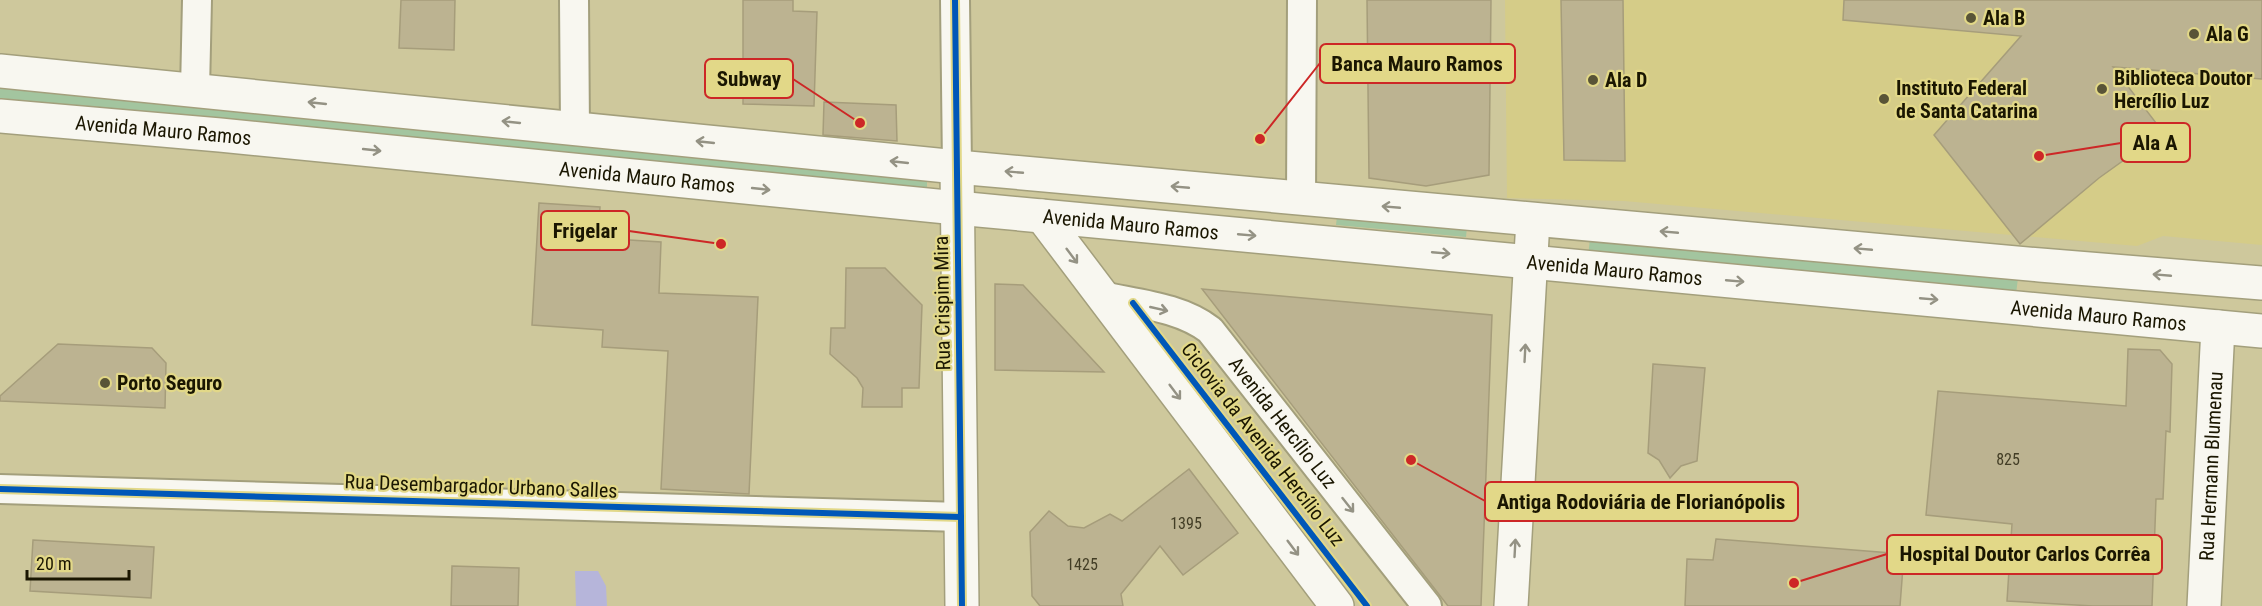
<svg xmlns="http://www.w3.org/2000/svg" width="2262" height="606" font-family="'Roboto Condensed',sans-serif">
<rect width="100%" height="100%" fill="#cec89c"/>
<path fill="#d5cc88" d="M1505 0H2262V245L2163 236 2137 246 1624 201 1507 198Z"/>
<g fill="#a3c59f">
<path d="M0 87 927 177V189L310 132 0 98Z"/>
<path d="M1337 216 1467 227 1466 237 1336 225Z"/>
<path d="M1590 239 2018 278 2016 294 1588 256Z"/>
</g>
<path fill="#b6b5da" d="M575 571H598L606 586 607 606H576Z"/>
<g fill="#bcb391" stroke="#a69d7b" stroke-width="1.5">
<path d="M401 0H455L454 50 399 48Z"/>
<path d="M743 0H793V11L817 12 814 106 743 104Z"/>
<path d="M1367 0H1491L1489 175 1426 186 1369 178Z"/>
<path d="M1561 0H1623L1625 161 1564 160Z"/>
<path d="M1844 0H2262V79L2113 67 2163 132 2099 178 2020 244 1934 135 2021 36 1843 20Z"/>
<path d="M824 102 896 105 897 141 823 135Z"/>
<path d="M539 203 600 207 598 238 661 242 659 293 758 297 749 494 661 489 668 351 602 347 603 330 532 325Z"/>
<path d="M846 268H885L922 305 919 388H902V407H862L863 388 857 378 830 354 831 328H845Z"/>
<path d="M995 284 1023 285 1104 372 995 370Z"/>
<path d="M1202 289 1492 315 1481 606H1448Z"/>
<path d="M58 344 152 348 166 363 165 408 0 401V396Z"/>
<path d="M2128 349 2160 350 2172 364 2170 432 2166 431 2163 499H2156L2152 606H2093L2007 601 2012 524 1926 515 1938 391 2126 406Z"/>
<path d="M1653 364 1705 368 1697 461 1681 466 1670 478 1659 460 1648 453Z"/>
<path d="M1189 469 1238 533 1183 575 1160 546 1121 594 1123 606H1040L1032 596 1030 532 1049 511 1068 526 1084 528 1110 514 1122 521Z"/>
<path d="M1716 539 1904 554 1900 606H1685L1687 559 1713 560Z"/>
<path d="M33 540 154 547 151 598 30 591Z"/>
<path d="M452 566 519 568 518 606H451Z"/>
</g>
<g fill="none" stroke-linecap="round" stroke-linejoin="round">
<defs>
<g id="minor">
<path d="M574 0 575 129"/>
<path d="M955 0 957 167"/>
<path d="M195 90 197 0"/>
<path d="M1301 198 1302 0"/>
<path id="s1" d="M1102 296C1138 304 1180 307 1210 330L1427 606"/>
<path d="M0 489 961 517"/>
</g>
<g id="tertiary">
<path d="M957 167 962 606"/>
<path id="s2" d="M2204 606 2218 327"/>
</g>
<g id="secondary">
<path d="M1042 216 1337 606"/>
<path d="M1511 606 1533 220"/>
</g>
<g id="primary">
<path d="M0 71 957 167 2040 265 2262 283"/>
<path id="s3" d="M0 116 220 135 957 208 2262 331"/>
</g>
</defs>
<use href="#minor" stroke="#a39f7c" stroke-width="32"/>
<use href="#tertiary" stroke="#a39f7c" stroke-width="36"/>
<use href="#secondary" stroke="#a39f7c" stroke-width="36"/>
<use href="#primary" stroke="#a39f7c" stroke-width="36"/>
<use href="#minor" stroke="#f8f7f0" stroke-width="28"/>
<use href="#tertiary" stroke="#f8f7f0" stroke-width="33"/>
<use href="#secondary" stroke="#f8f7f0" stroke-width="33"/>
<use href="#primary" stroke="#f8f7f0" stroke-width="33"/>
<defs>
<g id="cycleway">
<path d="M955 0 962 606"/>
<path d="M1133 303 1367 606"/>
<path d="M0 489 961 517"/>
</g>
</defs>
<use href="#cycleway" stroke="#e2d888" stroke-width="10"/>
<use href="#cycleway" stroke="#0057b8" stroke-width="6"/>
</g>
<defs><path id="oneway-shaft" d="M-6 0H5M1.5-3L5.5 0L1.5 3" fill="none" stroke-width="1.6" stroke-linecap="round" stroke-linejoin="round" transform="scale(1.5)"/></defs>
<g stroke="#949284">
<use href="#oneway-shaft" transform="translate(317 103) rotate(-174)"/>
<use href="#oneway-shaft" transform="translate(511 122) rotate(-174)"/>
<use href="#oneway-shaft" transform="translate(705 142) rotate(-174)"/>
<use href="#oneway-shaft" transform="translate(372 150) rotate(6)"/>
<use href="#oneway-shaft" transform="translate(899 162) rotate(-174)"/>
<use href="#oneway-shaft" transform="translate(1014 172) rotate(-175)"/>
<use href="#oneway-shaft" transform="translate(1180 187) rotate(-175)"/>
<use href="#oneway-shaft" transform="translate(761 189) rotate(6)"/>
<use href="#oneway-shaft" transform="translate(1391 207) rotate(-175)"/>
<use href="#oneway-shaft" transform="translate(1669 232) rotate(-175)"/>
<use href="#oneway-shaft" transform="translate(1247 235) rotate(5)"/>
<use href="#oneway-shaft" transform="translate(1863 249) rotate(-175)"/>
<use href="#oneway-shaft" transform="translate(1441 253) rotate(5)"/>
<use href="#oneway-shaft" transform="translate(1072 256) rotate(53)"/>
<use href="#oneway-shaft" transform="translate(2162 275) rotate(-175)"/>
<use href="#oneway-shaft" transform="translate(1735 281) rotate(5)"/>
<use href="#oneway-shaft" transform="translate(1929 299) rotate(5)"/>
<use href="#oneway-shaft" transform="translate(1159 309) rotate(13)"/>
<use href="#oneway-shaft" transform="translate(1525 353) rotate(-87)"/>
<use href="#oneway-shaft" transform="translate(1175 392) rotate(53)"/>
<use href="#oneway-shaft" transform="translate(1348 505) rotate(52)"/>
<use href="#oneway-shaft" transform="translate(1293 548) rotate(53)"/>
<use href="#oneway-shaft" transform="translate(1515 548) rotate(-87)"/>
</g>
<g fill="#595437" stroke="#e2d888" stroke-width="2">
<circle cx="1971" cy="18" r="6"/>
<circle cx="2194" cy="34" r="6"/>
<circle cx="1593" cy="80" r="6"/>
<circle cx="2102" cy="89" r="6"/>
<circle cx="1884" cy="99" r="6"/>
<circle cx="105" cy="383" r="6"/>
</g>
<g text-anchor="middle" stroke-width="4.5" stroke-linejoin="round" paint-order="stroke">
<g font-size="16" fill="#423d25">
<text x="2008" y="465">825</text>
<text x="1186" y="529">1395</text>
<text x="1082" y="570">1425</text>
</g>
<g font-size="20" font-weight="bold" fill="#1a1601" stroke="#e2d888" text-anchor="start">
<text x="1983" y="25">Ala B</text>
<text x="2206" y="41">Ala G</text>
<text x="2114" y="85">Biblioteca Doutor<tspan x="2114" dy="23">Hercílio Luz</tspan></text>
<text x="1605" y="87">Ala D</text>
<text x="1896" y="95">Instituto Federal<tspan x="1896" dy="23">de Santa Catarina</tspan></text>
<text x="117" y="390">Porto Seguro</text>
</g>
<g font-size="20" fill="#1a1601" stroke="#e2d888">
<text dy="7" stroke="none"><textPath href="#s3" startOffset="164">Avenida Mauro Ramos</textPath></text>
<text dy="7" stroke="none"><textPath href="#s3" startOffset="650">Avenida Mauro Ramos</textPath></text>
<text dy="7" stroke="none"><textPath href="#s3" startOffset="1136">Avenida Mauro Ramos</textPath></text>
<text dy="7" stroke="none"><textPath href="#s3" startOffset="1622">Avenida Mauro Ramos</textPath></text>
<text transform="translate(942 303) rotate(-91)" y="7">Rua Crispim Mira</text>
<text dy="7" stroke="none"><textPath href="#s3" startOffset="2108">Avenida Mauro Ramos</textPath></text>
<text dy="7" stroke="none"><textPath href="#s1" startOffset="232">Avenida Hercílio Luz</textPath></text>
<text transform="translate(1263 444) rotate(52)" y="7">Ciclovia da Avenida Hercílio Luz</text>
<text dy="7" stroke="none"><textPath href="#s2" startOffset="140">Rua Hermann Blumenau</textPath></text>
<text transform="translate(481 486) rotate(2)" y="7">Rua Desembargador Urbano Salles</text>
</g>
</g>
<path fill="none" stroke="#cd2726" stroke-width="2" d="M1260 139L1320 63M860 123L793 79M2039 156L2121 143M721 244L629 231M1411 460L1485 501M1794 583L1887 554"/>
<g fill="#cd2726" stroke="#e2d888" stroke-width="2">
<circle cx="1260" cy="139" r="6"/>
<circle cx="860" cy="123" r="6"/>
<circle cx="2039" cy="156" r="6"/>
<circle cx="721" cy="244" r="6"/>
<circle cx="1411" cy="460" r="6"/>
<circle cx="1794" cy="583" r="6"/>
</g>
<g fill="#e2d888" stroke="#cd2726" stroke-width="2">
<rect x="1320" y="44" width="195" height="39" rx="6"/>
<rect x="705" y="59" width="88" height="39" rx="6"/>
<rect x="2121" y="123" width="69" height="39" rx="6"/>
<rect x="541" y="211" width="88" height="39" rx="6"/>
<rect x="1485" y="482" width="313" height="39" rx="6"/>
<rect x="1887" y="535" width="275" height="39" rx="6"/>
</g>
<g font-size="21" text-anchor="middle" font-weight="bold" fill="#1a1601">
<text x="1417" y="71">Banca Mauro Ramos</text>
<text x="749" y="86">Subway</text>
<text x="2155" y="150">Ala A</text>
<text x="585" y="238">Frigelar</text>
<text x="1641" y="509">Antiga Rodoviária de Florianópolis</text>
<text x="2025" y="561">Hospital Doutor Carlos Corrêa</text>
</g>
<path d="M27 570v9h102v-9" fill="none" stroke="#1a1601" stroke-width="3"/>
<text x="36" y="570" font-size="18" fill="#1a1601" stroke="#e2d888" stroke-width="4.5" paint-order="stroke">20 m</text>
</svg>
